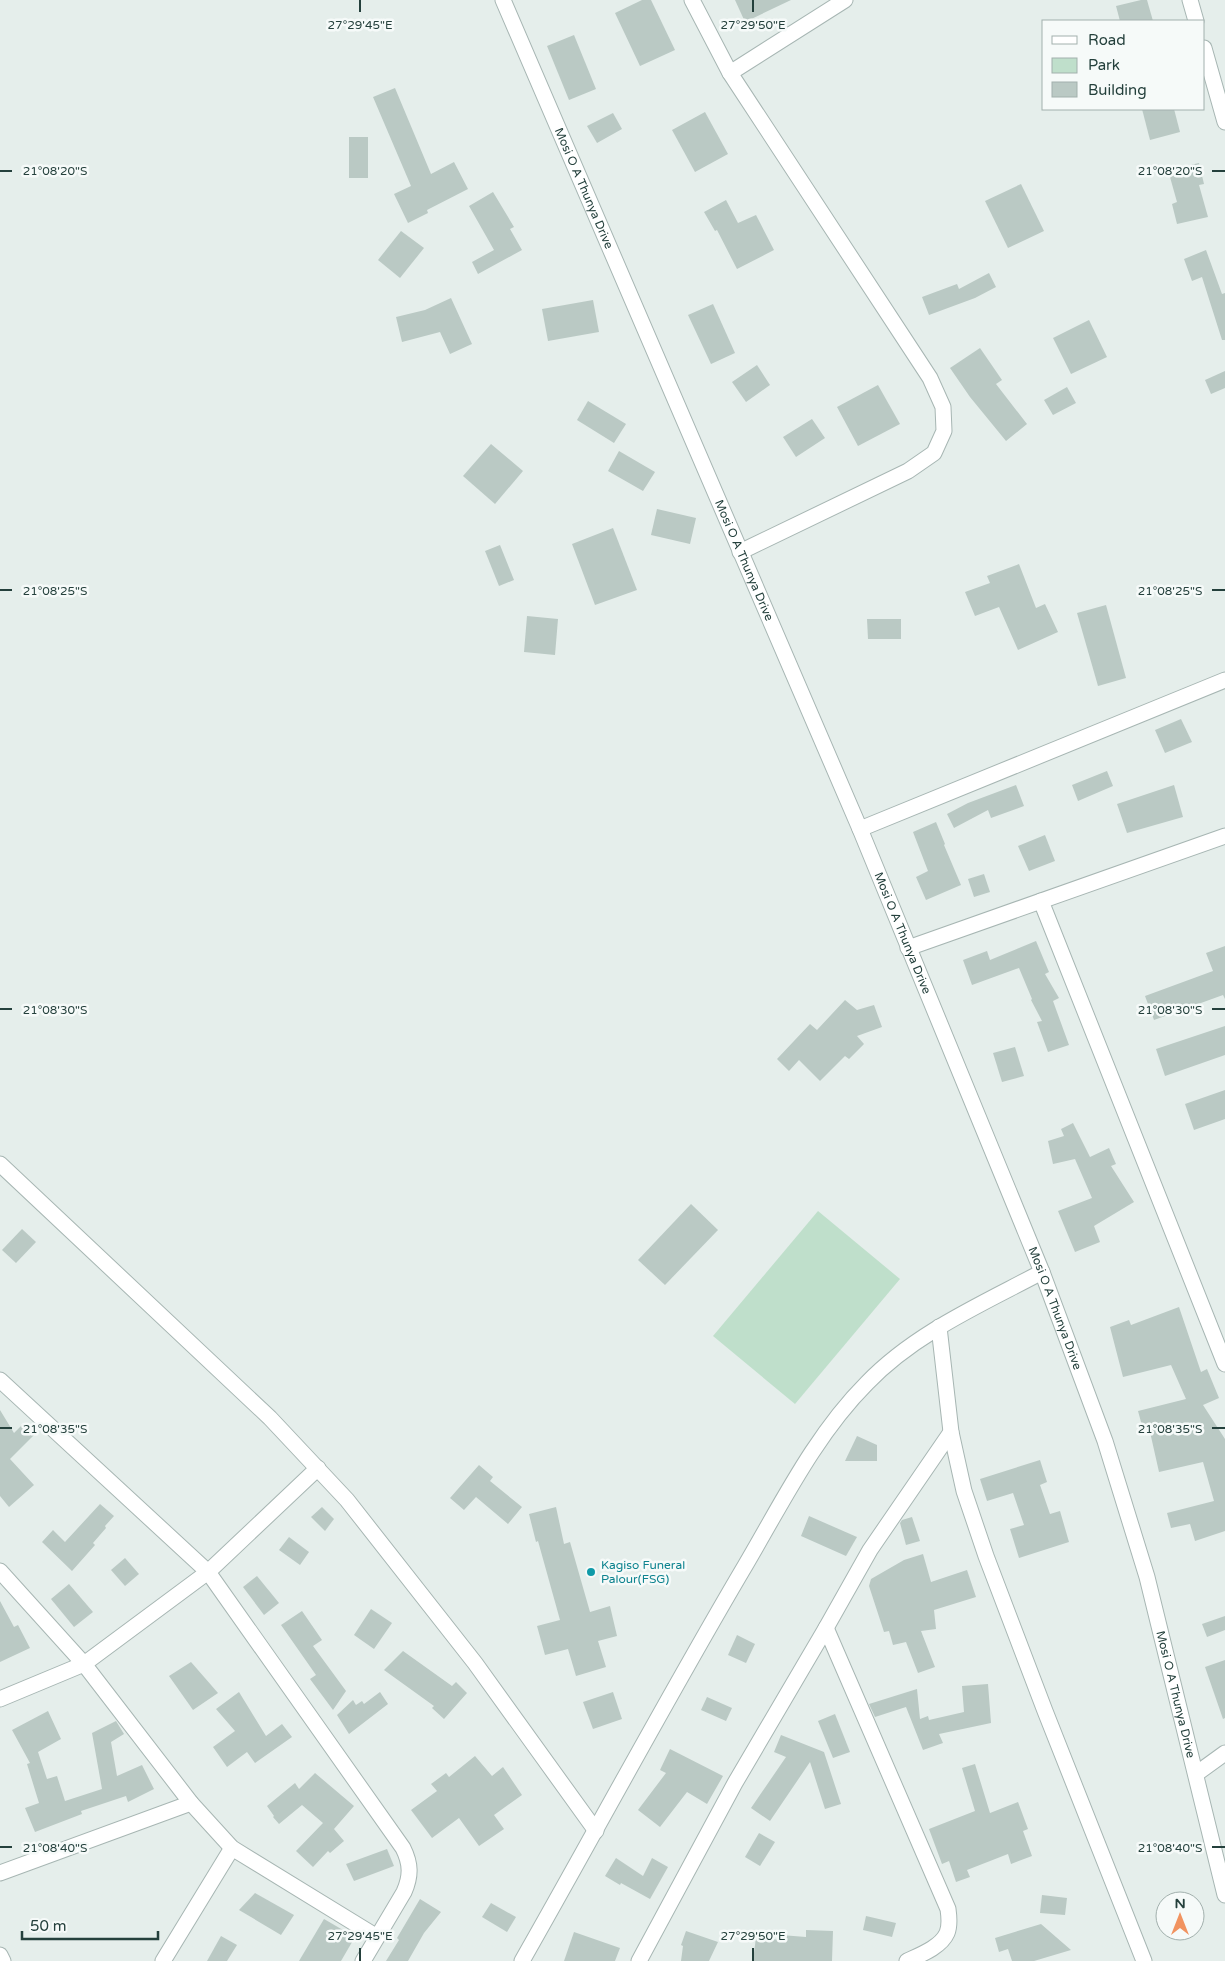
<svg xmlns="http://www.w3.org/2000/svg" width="1225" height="1961" font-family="'Varela Round',sans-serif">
<rect width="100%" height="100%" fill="#e5eeeb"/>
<path fill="#bfdfcb" d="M818 1211 900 1279 795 1404 713 1336Z"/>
<g fill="#bac9c4">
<path d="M642 0H651L675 50 640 66 615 13Z"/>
<path d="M735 0H791L745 22Z"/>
<path d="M1141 0H1147L1153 21H1120L1116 6Z"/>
<path d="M574 35 596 89 569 100 547 46Z"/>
<path d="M395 88 431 174 454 162 468 189 427 210 428 213 408 223 394 194 411 186 373 97Z"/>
<path d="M1142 109H1174L1180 132 1150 140Z"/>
<path d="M705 112 728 154 695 172 672 130Z"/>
<path d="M613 113 622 129 597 143 587 126Z"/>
<rect x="349" y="137" width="19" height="41"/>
<path d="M1199 163 1204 184 1199 185 1208 217 1177 224 1172 204 1177 202 1168 170Z"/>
<path d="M1021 184 1044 231 1008 248 985 201Z"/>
<path d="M493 192 514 227 510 229 522 250 478 274 472 262 494 250 469 206Z"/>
<path d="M726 200 738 223 756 215 774 250 737 269 717 230 715 231 704 212Z"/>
<path d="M401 231 424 248 400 278 378 260Z"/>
<path d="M1206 250 1222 294 1225 293V340H1222L1202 277 1192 281 1184 259Z"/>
<path d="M989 273 996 287 975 298 929 315 922 297 957 284 959 289Z"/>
<path d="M451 298 472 344 450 354 440 332 402 342 396 317 425 310Z"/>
<path d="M593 300 599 332 548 341 542 309Z"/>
<path d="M713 304 735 353 711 364 688 315Z"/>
<path d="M1089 320 1107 357 1071 374 1053 338Z"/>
<path d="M980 348 1002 380 996 384 1027 424 1006 441 970 397 950 368Z"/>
<path d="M757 365 770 385 746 402 732 382Z"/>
<path d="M1225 371V388L1211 394 1205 380Z"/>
<path d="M878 385 900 424 858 446 837 407Z"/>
<path d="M1067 387 1076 403 1053 415 1044 400Z"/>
<path d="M588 401 626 424 614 443 577 420Z"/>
<path d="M812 419 825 438 796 457 783 437Z"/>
<path d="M491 444 523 471 495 504 463 476Z"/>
<path d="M619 451 655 472 643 491 608 471Z"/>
<path d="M657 509 696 518 690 544 651 535Z"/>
<path d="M613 528 637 590 595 605 572 544Z"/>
<path d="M500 545 514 580 499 586 485 551Z"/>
<path d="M1019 564 1036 608 1045 604 1058 632 1018 650 999 607 975 616 965 592 990 583 987 576Z"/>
<path d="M1106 605 1126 678 1098 686 1077 613Z"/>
<path d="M527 616 558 619 555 655 524 652Z"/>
<path d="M867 619H901V639H868Z"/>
<path d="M1181 719 1192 742 1165 753 1155 730Z"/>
<path d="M1107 771 1113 786 1078 801 1072 785Z"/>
<path d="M1016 785 1024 806 991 818 988 810 954 828 947 814 968 803Z"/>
<path d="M1174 785 1183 817 1127 833 1117 804Z"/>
<path d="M936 822 945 844 944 845 961 885 926 900 916 877 928 871 913 832Z"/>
<path d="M1045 835 1055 861 1029 871 1018 846Z"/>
<path d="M984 874 990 892 974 897 968 879Z"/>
<path d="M1036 941 1049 972 1045 974 1059 998 1053 1001 1069 1045 1048 1052 1037 1022 1042 1021 1031 1000 1032 999 1019 968 972 985 963 960 987 951 990 960Z"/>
<path d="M1225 946V999L1223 995 1154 1020 1145 996 1213 971 1206 953Z"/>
<path d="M845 1000 857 1010 874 1005 882 1027 857 1036 864 1044 849 1059 845 1056 820 1081 799 1060 789 1071 777 1059 810 1024 817 1030Z"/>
<path d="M1225 1026V1055L1165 1076 1156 1049Z"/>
<path d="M1015 1047 1024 1076 1002 1082 993 1053Z"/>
<path d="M1225 1090V1119L1194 1130 1185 1104Z"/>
<path d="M1073 1123 1090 1157 1109 1148 1116 1164 1111 1166 1134 1202 1094 1226 1100 1242 1075 1252 1058 1211 1092 1198 1075 1159 1053 1164 1048 1141 1064 1136 1061 1129Z"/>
<path d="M691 1204 718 1230 665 1285 638 1260Z"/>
<path d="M22 1229 36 1242 16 1263 2 1250Z"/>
<path d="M1179 1307 1201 1372 1207 1369 1219 1398 1203 1405 1225 1439V1531L1195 1541 1190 1524 1171 1528 1167 1513 1214 1501 1203 1462 1159 1472 1150 1432 1144 1433 1138 1411 1186 1399 1171 1365 1123 1377 1110 1327 1129 1320 1131 1325Z"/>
<path d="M0 1410 14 1433 24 1423 35 1434 10 1459 34 1485 9 1507 0 1496Z"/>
<path d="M857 1436 877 1445V1461H845Z"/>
<path d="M1040 1460 1047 1482 1040 1485 1050 1514 1060 1511 1069 1542 1019 1558 1010 1529 1024 1525 1013 1493 987 1501 980 1479Z"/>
<path d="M479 1465 493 1477 490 1481 522 1507 508 1524 476 1497 464 1510 450 1498Z"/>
<path d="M100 1504 114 1516 105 1526 106 1528 93 1543 95 1545 72 1571 42 1542 53 1530 65 1542Z"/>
<path d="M322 1507 334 1519 325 1531 311 1517Z"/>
<path d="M556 1507 564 1544 570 1542 590 1612 610 1606 617 1636 598 1641 606 1667 576 1676 568 1649 545 1655 537 1626 560 1620 538 1541 536 1542 529 1514Z"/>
<path d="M809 1516 857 1537 846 1556 801 1536Z"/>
<path d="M912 1517 920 1541 906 1545 900 1523 902 1520Z"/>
<path d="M289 1537 309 1552 300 1565 279 1550Z"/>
<path d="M923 1554 931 1582 967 1570 976 1597 934 1610 936 1629 921 1631 935 1667 918 1673 906 1642 893 1645 889 1631 884 1632 869 1586 871 1579 904 1560Z"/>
<path d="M125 1558 139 1574 125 1586 111 1570Z"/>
<path d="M257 1576 279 1603 264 1615 243 1587Z"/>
<path d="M69 1584 93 1612 74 1627 51 1599Z"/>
<path d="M0 1601 14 1627 18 1625 30 1648 0 1662Z"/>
<path d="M371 1609 392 1623 374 1649 354 1635Z"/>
<path d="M302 1611 322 1640 313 1646 346 1691 333 1710 310 1679 316 1675 281 1625Z"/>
<path d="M1225 1616V1630L1207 1637 1202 1624Z"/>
<path d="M737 1635 755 1644 746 1663 728 1655Z"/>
<path d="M403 1651 452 1686 456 1682 467 1693 444 1719 432 1708 434 1706 384 1670Z"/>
<path d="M1225 1660V1718L1223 1719 1205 1667Z"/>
<path d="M191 1662 218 1693 193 1710 169 1676Z"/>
<path d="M988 1684 991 1723 939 1734 943 1743 923 1750 906 1707 875 1717 869 1704 917 1689 920 1719 928 1716 929 1720 964 1712 962 1686Z"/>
<path d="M239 1692 266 1736 282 1724 292 1737 255 1763 247 1752 227 1767 213 1747 235 1731 216 1709Z"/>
<path d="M380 1692 388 1704 349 1734 337 1715 353 1700 356 1705 362 1701 364 1704Z"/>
<path d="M613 1692 622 1719 593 1729 583 1702Z"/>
<path d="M707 1697 732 1708 726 1721 701 1710Z"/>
<path d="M48 1711 61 1739 38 1752 47 1779 57 1776 65 1801 102 1789 92 1733 116 1721 124 1734 111 1742 117 1776 142 1765 154 1789 128 1802 126 1796 81 1811 82 1814 35 1832 25 1808 39 1803 27 1764 30 1763 12 1730Z"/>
<path d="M835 1714 850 1752 833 1758 818 1721Z"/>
<path d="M781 1735 824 1752 841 1804 825 1809 810 1762 770 1821 751 1808 786 1757 774 1752Z"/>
<path d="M670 1749 723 1776 707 1804 687 1792 660 1827 638 1810 666 1773 660 1770Z"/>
<path d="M475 1756 492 1776 503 1767 522 1795 494 1815 504 1829 479 1846 459 1818 432 1838 411 1810 437 1791 431 1784 446 1773 449 1777Z"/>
<path d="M975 1764 990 1813 1018 1802 1028 1829 1023 1831 1032 1856 1011 1864 1008 1854 967 1870 970 1877 956 1882 949 1861 942 1864 929 1829 975 1811 962 1768Z"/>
<path d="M315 1773 354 1806 334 1829 344 1841 330 1853 328 1851 313 1867 296 1851 323 1823 302 1805 279 1824 273 1817 274 1816 267 1806 295 1783 299 1789Z"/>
<path d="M759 1833 775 1842 760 1866 745 1857Z"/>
<path d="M387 1849 394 1866 354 1881 346 1864Z"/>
<path d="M616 1858 643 1876 652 1858 668 1867 650 1899 621 1883 620 1885 605 1876Z"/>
<path d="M255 1893 294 1915 281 1935 239 1910Z"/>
<path d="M1042 1895 1067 1898 1065 1915 1040 1913Z"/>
<path d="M420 1899 441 1912 424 1933 408 1961H386L399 1940 397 1938Z"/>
<path d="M491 1903 516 1917 507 1932 482 1917Z"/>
<path d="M866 1916 896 1923 892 1937 863 1930Z"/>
<path d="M324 1919 355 1937 341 1961H299Z"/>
<path d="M1041 1924 1071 1950 1034 1961H1012L1008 1949 999 1952 995 1938Z"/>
<path d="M806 1930 833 1931 832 1961H753L756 1937 780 1940 781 1935 806 1937Z"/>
<path d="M686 1931 718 1942 709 1961H681L683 1946 681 1945Z"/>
<path d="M574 1932 620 1948 615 1961H564Z"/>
<path d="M221 1936 237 1945 227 1961H207Z"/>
</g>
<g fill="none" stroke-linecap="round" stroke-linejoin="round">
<defs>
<g id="minor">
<path d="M692 0 730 73 930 378 943 407 944 431 934 453 908 471 740 552"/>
<path d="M1190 0 1196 21"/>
<path d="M1204 48 1225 122"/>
<path d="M730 73 845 0"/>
<path d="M860 829 1225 680"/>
<path d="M1041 901 1225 1364"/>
<path d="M908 948 1225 836"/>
<path d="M0 1164 270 1418 347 1500 475 1663 596 1831"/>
<path d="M939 1327 951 1432 964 1491 986 1556 1045 1711 1144 1961"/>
<path d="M0 1380 208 1572 403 1848C411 1864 411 1876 404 1892L363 1961"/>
<path d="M0 1571 84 1664 191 1803 232 1848 377 1937"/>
<path d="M826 1628 948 1909C949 1916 950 1926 947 1933 941 1947 920 1955 907 1961"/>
<path d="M0 1699 84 1664 208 1572 318 1468"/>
<path d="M1196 1774 1225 1753"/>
<path d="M0 1873 191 1803"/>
<path d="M0 1955 3 1961"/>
<path d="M163 1961 232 1848"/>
<path d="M522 1961C596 1831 666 1700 742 1571 780 1507 814 1436 867 1383 915 1333 982 1304 1042 1272"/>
<path d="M639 1961 735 1783 826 1628 870 1550 951 1432"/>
</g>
<g id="tertiary">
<path id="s1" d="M503 0 860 829 1042 1272 1105 1441 1147 1577 1225 1895"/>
</g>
</defs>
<use href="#minor" stroke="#a7b6b3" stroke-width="17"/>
<use href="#tertiary" stroke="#a7b6b3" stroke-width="17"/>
<use href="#minor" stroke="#fff" stroke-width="15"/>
<use href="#tertiary" stroke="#fff" stroke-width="15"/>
</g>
<path fill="none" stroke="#24403c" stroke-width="2" d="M360 0V12M753 0V12M0 171H12M1212 171H1225M0 590H12M1212 590H1225M0 1009H12M1212 1009H1225M0 1428H12M1212 1428H1225M0 1847H12M1212 1847H1225M360 1948V1961M753 1948V1961"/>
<circle fill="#0f9aa8" stroke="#f6faf9" stroke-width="2" cx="591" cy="1572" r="5"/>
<g text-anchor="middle" stroke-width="5" stroke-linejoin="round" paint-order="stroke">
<g font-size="12" fill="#24403c" stroke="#f6faf9">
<text dy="4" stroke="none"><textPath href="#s1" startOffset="205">Mosi O A Thunya Drive</textPath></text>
<text dy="4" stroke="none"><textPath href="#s1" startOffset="610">Mosi O A Thunya Drive</textPath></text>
<text dy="4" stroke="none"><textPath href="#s1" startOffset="1015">Mosi O A Thunya Drive</textPath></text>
<text dy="4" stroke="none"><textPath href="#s1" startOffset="1420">Mosi O A Thunya Drive</textPath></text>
<text dy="4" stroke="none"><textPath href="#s1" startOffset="1825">Mosi O A Thunya Drive</textPath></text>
</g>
<g font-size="12" fill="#0d838f" stroke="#f6faf9" text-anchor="start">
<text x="601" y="1569">Kagiso Funeral<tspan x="601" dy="14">Palour(FSG)</tspan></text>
</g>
</g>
<g font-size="12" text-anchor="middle" fill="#24403c" stroke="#f6faf9" stroke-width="5" stroke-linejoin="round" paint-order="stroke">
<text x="360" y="29">27°29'45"E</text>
<text x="753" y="29">27°29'50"E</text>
<text x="55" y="175">21°08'20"S</text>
<text x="1170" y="175">21°08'20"S</text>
<text x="55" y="595">21°08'25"S</text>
<text x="1170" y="595">21°08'25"S</text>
<text x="55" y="1014">21°08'30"S</text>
<text x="1170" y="1014">21°08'30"S</text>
<text x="55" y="1433">21°08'35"S</text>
<text x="1170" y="1433">21°08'35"S</text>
<text x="55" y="1852">21°08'40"S</text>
<text x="1170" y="1852">21°08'40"S</text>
<text x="360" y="1940">27°29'45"E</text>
<text x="753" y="1940">27°29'50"E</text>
</g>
<rect x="1042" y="20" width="162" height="90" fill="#f6faf9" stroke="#a2b0ad"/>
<rect x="1052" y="36" width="25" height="8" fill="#ffffff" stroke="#a2b0ad"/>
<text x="1088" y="45" font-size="15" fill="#24403c">Road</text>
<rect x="1052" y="58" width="25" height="15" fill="#bfdfcb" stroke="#a2b0ad"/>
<text x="1088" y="70" font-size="15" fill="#24403c">Park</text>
<rect x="1052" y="82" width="25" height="15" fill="#bac9c4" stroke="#a2b0ad"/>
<text x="1088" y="95" font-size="15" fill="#24403c">Building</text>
<g transform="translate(1180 1916)"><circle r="24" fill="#f6faf9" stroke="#a2b0ad"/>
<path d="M0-4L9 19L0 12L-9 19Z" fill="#f19360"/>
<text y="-8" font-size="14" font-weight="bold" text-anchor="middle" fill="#24403c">N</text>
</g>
<path d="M22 1931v8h136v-8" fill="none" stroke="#24403c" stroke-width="2.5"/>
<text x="30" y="1931" font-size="15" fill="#24403c" stroke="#f6faf9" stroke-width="4" paint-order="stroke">50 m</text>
</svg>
